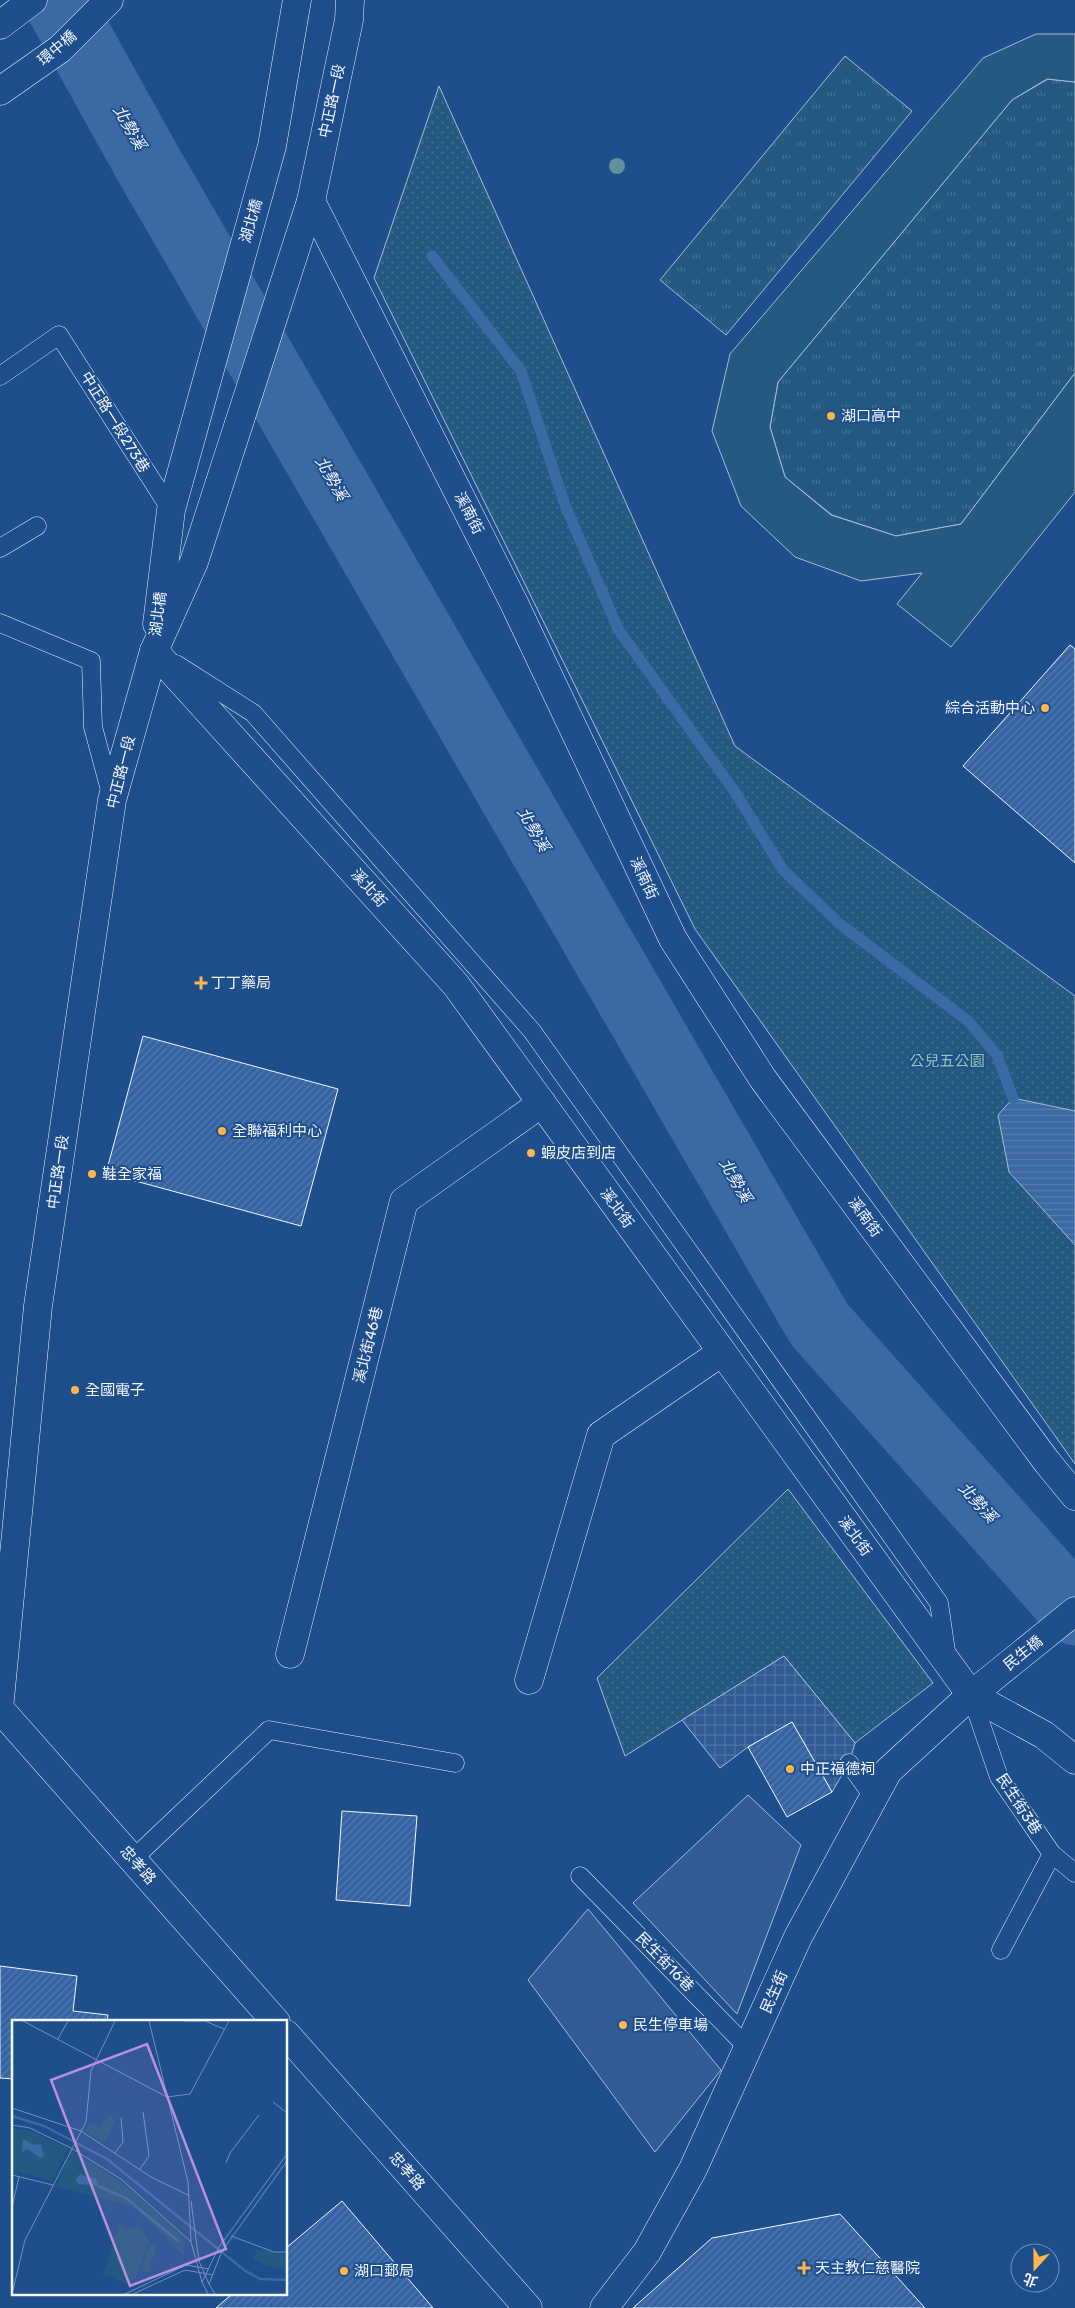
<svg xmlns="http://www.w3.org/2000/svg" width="1075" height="2308" font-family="Rubik,'Noto Sans TC',sans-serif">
<defs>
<pattern id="grass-tufts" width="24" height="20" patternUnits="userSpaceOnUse" patternTransform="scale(1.25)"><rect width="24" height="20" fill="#245a82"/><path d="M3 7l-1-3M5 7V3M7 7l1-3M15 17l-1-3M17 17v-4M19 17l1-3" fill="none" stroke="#447295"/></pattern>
<pattern id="park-dots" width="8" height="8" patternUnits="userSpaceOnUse" patternTransform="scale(1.25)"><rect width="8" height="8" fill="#245a82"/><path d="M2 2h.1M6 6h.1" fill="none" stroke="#447295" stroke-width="1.8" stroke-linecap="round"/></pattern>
<pattern id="plaza-grid" width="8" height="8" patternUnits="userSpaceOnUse" patternTransform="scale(1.25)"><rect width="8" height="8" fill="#305b95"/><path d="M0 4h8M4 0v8" fill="none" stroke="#4e73a5"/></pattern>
<pattern id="water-rules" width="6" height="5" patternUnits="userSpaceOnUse" patternTransform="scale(1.25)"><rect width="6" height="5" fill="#3b69a3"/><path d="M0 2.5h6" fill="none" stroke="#587fb1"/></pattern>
<pattern id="building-hatch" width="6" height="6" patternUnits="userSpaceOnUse" patternTransform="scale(1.25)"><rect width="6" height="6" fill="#3563a3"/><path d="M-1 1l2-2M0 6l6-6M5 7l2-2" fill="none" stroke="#537ab1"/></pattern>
</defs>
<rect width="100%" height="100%" fill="#1f4e8c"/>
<g fill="url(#grass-tufts)" stroke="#a8bbd7">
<path d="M845 56 912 111 726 335 660 280Z"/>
<path d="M1048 79 1075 82V373L961 524 896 536 832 515 785 477 770 427 778 382 1012 100Z"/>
</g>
<g fill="url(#park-dots)" stroke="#a8bbd7">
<path d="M439 86 735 746 1075 996V1464L695 929 374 278Z"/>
<path d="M788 1489 933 1683 855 1743 784 1656 625 1756 597 1678Z"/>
</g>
<path fill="#245a82" stroke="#a8bbd7" d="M1036 34H1075V82L1047 79 1012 100 778 382 770 427 785 477 831 515 896 536 961 524 1075 373V492L951 647 897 604 922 573 861 581 795 557 741 506 712 431 730 354 983 58Z"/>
<g fill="#305b95" stroke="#a8bbd7">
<path d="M748 1795 801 1845 737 2014 633 1903Z"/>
<path d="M588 1909 721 2070 655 2152 528 1980Z"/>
</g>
<path fill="url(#plaza-grid)" stroke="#a8bbd7" d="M784 1656 855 1743 849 1763 832 1792 792 1722 748 1747 720 1768 682 1720Z"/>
<path fill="url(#water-rules)" stroke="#a8bbd7" d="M1013 1098 1075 1111V1245L1009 1172 998 1115Z"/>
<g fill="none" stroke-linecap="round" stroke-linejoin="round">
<path stroke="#3b69a3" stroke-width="11" d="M432 256 521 371 565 505 618 629 735 792 783 870 840 924 968 1021 997 1055 1013 1098"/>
<path stroke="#3b69a3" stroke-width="69" d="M57 0 147 162 819 1324 1075 1611"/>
</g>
<g fill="url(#building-hatch)" stroke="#f2f6ff">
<path d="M1070 645 1075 649V863L963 766Z"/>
<path d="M143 1036 338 1089 301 1226 106 1173Z"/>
<path d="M792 1722 832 1792 787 1817 748 1747Z"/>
<path d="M342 1811 417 1816 410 1906 336 1900Z"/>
<path d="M0 1966 77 1976 73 2011 108 2015 107 2022H14V2079L0 2078Z"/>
<path d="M342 2201 433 2308H216L232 2294H286V2248Z"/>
<path d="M840 2214 925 2308H633L712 2238Z"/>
</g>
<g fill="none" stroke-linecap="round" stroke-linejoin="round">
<defs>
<g id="service">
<path d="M0 376 59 335 171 510"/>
<path d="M0 548 37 526"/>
<path d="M0 623 91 661 93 727 111 794"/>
<path d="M176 664 253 713 532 1031 939 1603 947 1658"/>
<path d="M971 1695 999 1777 1052 1854 1075 1873"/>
<path d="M849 1763 874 1798"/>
<path d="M133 1859 269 1730 455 1763"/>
<path d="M580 1876 749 2049"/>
<path d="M1001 1950 1052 1854"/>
</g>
<g id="minor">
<path d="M311 201 514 603 673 939 763 1079 1047 1462 1075 1496"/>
<path d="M154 651 456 985 971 1695 1044 1735 1075 1760"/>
<path d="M290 1654 404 1201 542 1103"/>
<path d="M529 1680 601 1435 722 1352"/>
<path d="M0 1709 276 2022"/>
<path d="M286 2034 528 2308"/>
<path d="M604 2308 647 2252 693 2169 798 1937 888 1771 971 1695 1075 1611"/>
</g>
<g id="tertiary">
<path d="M157 624 171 510 272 146 297 0"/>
<path d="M0 1699 38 1306 112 800 154 651 194 562 311 201 349 20 350 0"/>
</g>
<g id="secondary">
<path d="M0 25 33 0"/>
<path d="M0 91 60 49 109 0"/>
</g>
</defs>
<use href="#service" stroke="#f2f6ff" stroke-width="19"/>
<use href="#minor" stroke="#f2f6ff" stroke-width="29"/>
<use href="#tertiary" stroke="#f2f6ff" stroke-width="29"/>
<use href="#secondary" stroke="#f2f6ff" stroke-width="29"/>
<use href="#service" stroke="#1f4e8c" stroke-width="18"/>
<use href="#minor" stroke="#1f4e8c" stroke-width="28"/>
<use href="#tertiary" stroke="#1f4e8c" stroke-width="28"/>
<use href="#secondary" stroke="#1f4e8c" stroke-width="28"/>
</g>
<circle fill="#61919a" cx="617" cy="166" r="8"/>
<g fill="#ffb74d" stroke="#1f4e8c" stroke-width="2">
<circle cx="831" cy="416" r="5"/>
<circle cx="1045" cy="708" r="5"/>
<path d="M198.5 975.5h5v5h5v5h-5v5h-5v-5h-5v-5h5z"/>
<circle cx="222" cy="1131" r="5"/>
<circle cx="531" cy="1153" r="5"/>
<circle cx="92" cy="1174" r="5"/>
<circle cx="75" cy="1390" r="5"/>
<circle cx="790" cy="1769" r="5"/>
<circle cx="623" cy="2025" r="5"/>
<path d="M801.5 2260.5h5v5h5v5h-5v5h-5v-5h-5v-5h5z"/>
<circle cx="344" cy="2271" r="5"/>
</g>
<g text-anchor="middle" stroke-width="4" stroke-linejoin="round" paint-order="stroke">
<g font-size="15" fill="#f2f6ff" stroke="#1f4e8c">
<text transform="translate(57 48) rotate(-40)" y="5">環中橋</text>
<text transform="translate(332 101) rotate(-78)" y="5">中正路一段</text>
<text transform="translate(251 221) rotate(-74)" y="5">湖北橋</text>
<text transform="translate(115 422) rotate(58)" y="5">中正路一段273巷</text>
<text transform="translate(469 513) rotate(63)" y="5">溪南街</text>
<text transform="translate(158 614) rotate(-83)" y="5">湖北橋</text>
<text transform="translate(121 772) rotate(-76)" y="5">中正路一段</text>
<text transform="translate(644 878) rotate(65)" y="5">溪南街</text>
<text transform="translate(369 888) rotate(48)" y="5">溪北街</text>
<text transform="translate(58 1172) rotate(-82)" y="5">中正路一段</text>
<text transform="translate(617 1208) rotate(54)" y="5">溪北街</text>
<text transform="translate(865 1217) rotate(54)" y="5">溪南街</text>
<text transform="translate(368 1345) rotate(-76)" y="5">溪北街46巷</text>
<text transform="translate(855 1536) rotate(54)" y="5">溪北街</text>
<text transform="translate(1023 1653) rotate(-39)" y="5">民生橋</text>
<text transform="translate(1019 1804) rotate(57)" y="5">民生街3巷</text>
<text transform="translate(138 1865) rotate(49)" y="5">忠孝路</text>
<text transform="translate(665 1962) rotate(46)" y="5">民生街16巷</text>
<text transform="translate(774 1992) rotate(-66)" y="5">民生街</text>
<text transform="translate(407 2171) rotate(49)" y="5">忠孝路</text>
</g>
<g font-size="15" fill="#f2f6ff" stroke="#1f4e8c" text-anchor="start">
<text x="841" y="421">湖口高中</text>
<text x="1035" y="713" text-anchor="end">綜合活動中心</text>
<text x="211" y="988">丁丁藥局</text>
<text x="232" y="1136">全聯福利中心</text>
<text x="541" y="1158">蝦皮店到店</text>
<text x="102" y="1179">鞋全家福</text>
<text x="85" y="1395">全國電子</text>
<text x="800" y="1774">中正福德祠</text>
<text x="633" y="2030">民生停車場</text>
<text x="815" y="2273">天主教仁慈醫院</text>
<text x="354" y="2276">湖口郵局</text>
</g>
<g font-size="15" fill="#97c8a6" stroke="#1f4e8c">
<text x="947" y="1066">公兒五公園</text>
</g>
<g font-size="16" font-style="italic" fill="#f2f6ff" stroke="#1f4e8c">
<text transform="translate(130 127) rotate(60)" y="6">北勢溪</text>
<text transform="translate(332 478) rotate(60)" y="6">北勢溪</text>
<text transform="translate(534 829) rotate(60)" y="6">北勢溪</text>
<text transform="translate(736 1180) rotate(60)" y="6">北勢溪</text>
<text transform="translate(978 1502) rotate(48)" y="6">北勢溪</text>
</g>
</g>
<g transform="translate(12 2020)">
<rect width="275" height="275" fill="#1f4e8c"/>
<path d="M115 212 127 213 131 222 120 255 113 259 103 254 101 247 110 215ZM138 224 145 227 136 253 129 250Z" fill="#245a82"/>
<path d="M98 94 103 100 93 123 73 111 78 103 87 108ZM0 108 18 111 56 128 40 161 0 150ZM60 130 120 170 171 217 172 236 123 188 44 166ZM245 229 275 234V250L255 246 241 239Z" fill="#245a82"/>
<path d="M107 204 113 206 112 209 124 207 130 209 137 222 124 258 114 264 101 258 98 254 96 257 91 255ZM116 212 127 213 131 222 120 255 113 259 103 254 101 247 110 215Z" fill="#245a82" fill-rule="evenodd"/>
<path d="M11 119 22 125 29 124 32 136 28 138 16 129 10 132ZM68 154 84 159 86 166 66 164 64 160Z" fill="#3b69a3"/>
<path fill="none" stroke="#3b69a3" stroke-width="2.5" d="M0 96 32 106 95 139 232 250 248 259 275 260M86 166 114 178 166 221"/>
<path fill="none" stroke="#7391ba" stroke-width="1" d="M11 1 155 77 178 74 217 1M137 1 176 162 179 222 190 262M172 1H193M193 1 212 9M46 19 56 1M261 82 275 93M0 88 69 111 139 157 178 176M0 105 18 108 59 128 109 159 178 221M103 133 111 122 109 98M214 143 218 133 247 95M128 149 137 136 131 92M0 155 41 165M179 181 187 241 197 264M0 187 7 157M219 216 262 232H275M0 274 13 220 74 102 79 51 103 1M113 274 174 245 197 249M121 274 173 250 201 255M196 274 190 262 207 227 275 134M203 274 197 264 210 231 275 141"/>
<path fill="#b691df" fill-opacity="0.15" stroke="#b691df" stroke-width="2.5" d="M135 24 214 229 118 266 39 60Z"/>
<rect width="275" height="275" fill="none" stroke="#f2f6ff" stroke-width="2.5"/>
</g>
<g transform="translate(1035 2268) rotate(201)"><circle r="24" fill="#1f4e8c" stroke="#7391ba"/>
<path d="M0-4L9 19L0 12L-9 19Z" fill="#ffb74d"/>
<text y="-8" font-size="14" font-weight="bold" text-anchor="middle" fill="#f2f6ff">北</text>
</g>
</svg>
